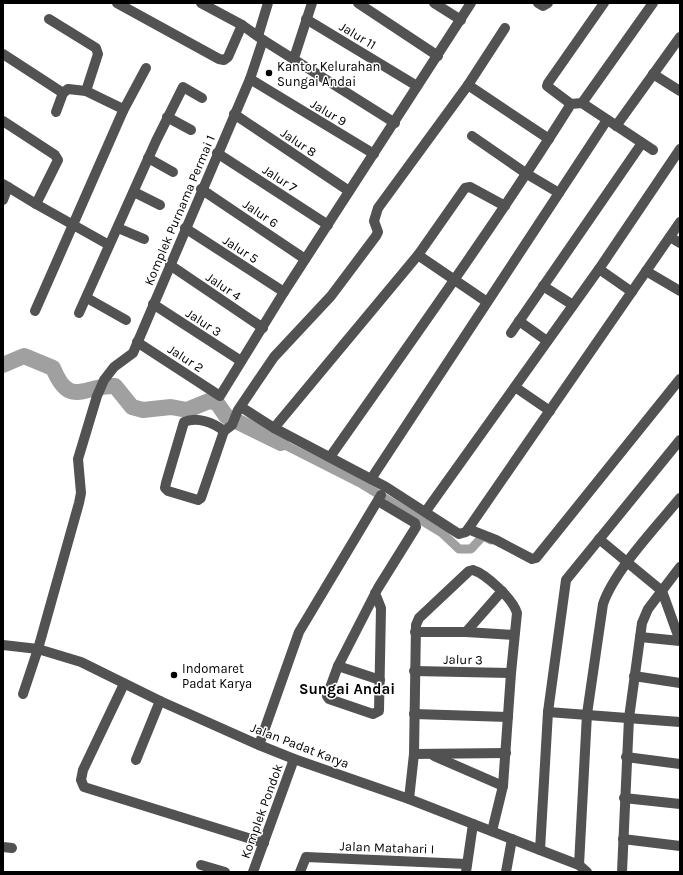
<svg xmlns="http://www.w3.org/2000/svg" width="683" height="875" font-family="Karla,sans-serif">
<rect width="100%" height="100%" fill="#fff"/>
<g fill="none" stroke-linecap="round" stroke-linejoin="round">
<path stroke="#a0a0a0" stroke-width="9" d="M281 443 360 483 442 533 459 549H471L483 536 491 540"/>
<path stroke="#a0a0a0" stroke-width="16" d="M3 365 24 356 53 368C70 409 83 385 115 386L132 407 143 410 171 407 187 410 209 401 217 403 226 416 281 443"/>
<g stroke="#525252" stroke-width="10">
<path d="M117 3 219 59 224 60 228 57 242 25"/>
<path d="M201 3 242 25 263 40 395 123"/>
<path d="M358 3 438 56"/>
<path d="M434 3 461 20"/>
<path d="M538 3 543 6 548 3"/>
<path d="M306 19 417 86"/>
<path d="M258 36 268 3"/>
<path d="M3 54 63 93 68 89 86 91"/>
<path d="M294 58 312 3"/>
<path d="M653 74 680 91"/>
<path d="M250 79 374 154"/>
<path d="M468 85 549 139"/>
<path d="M582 103 653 3"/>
<path d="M571 104 547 86 548 83 604 3"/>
<path d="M123 111 146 68"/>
<path d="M56 112 63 93"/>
<path d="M234 114 349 191"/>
<path d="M167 117 191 130"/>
<path d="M3 121 55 155 58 160 36 204 109 245"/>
<path d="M616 126 680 37"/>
<path d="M472 136 527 174 559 193"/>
<path d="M217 153 328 225"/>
<path d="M148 158 173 172"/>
<path d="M3 184 36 204"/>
<path d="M201 189 305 259"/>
<path d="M134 192 160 205"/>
<path d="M3 200 8 187"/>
<path d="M118 228 144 239"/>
<path d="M185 228 284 292"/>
<path d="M670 237 680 243"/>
<path d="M418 255 487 302"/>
<path d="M170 265 263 328"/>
<path d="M599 269 632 292"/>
<path d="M646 271 680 291"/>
<path d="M543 286 573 305"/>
<path d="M87 298 126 320"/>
<path d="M153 304 241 361"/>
<path d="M35 311 123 111 121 108 86 91 98 54 96 48 49 19"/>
<path d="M79 313 156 141 183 87 202 98"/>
<path d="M519 321 547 341"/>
<path d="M511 333 642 143"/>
<path d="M137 342 220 396 284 292 471 3"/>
<path d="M515 387 550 411"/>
<path d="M241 407 274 428 386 487 459 534 466 532 680 222"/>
<path d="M274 428 418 255 465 188 470 187 505 206"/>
<path d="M224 431C214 423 197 416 184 422L166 483 165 488 168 491 198 500 201 498 224 431 232 425 238 410 274 357 331 296 376 236 378 232 374 221 378 208 468 85 505 28"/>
<path d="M330 457C412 340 495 225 571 104L582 103 653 150"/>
<path d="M371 479 607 120"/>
<path d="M426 511 599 269 680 149"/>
<path d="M468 529 496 540 532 559 536 558 680 379"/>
<path d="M599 539 662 591 680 641"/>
<path d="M375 593 381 608 379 711 373 714 329 699 327 696 338 666 378 588 416 527 415 523 378 501"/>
<path d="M415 632H466L514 635"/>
<path d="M466 632 502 591"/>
<path d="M640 637 680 641"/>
<path d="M3 645 38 649 81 662 160 701 259 745 294 759 409 799 540 850 579 865 587 872"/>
<path d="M338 666 380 680"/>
<path d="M414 671 511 673"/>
<path d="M634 676 680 683"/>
<path d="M124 684 83 770 81 780 84 787 264 843"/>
<path d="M23 694 38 649 79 503 81 493 78 459 97 396 104 380 114 367 133 353 250 79 263 40"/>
<path d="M548 712 680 722"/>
<path d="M414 714 508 717"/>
<path d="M259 745 299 632 381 495"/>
<path d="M414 754 506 753"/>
<path d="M434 756 503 786"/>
<path d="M626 757 680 764"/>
<path d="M136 760 160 701"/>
<path d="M624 798 680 804"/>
<path d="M409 799 414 754 416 625 419 618 469 571 473 570C486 574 513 599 517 613L511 673 503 786 492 831"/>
<path d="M623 839 680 846"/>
<path d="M3 847 12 848"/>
<path d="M540 850 548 712 566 580 680 440"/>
<path d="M201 865 225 872"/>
<path d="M579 865 587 714 603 604C614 571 657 526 680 498"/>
<path d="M253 872 294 759"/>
<path d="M300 872 306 857 467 864"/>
<path d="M466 872 473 824"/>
<path d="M506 872 512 839"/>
<path d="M622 872 629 718 642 623 648 609 680 567"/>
</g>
</g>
<g fill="#000" stroke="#fff" stroke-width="1.5">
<circle cx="269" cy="73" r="4"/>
<circle cx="174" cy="675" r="4"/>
</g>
<g text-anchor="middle" stroke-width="3" stroke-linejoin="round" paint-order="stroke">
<g font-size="13" fill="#000" stroke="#fff">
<text transform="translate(358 35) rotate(31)" y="5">Jalur 11</text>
<text transform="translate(329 112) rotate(31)" y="5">Jalur 9</text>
<text transform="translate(299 142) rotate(34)" y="5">Jalur 8</text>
<text transform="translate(280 178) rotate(33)" y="5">Jalur 7</text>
<text transform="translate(179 210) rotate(-67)" y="5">Komplek Purnama Permai 1</text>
<text transform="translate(261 213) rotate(34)" y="5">Jalur 6</text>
<text transform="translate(241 249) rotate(33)" y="5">Jalur 5</text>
<text transform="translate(224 286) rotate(34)" y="5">Jalur 4</text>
<text transform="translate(204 322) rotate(33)" y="5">Jalur 3</text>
<text transform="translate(186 358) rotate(33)" y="5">Jalur 2</text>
<text transform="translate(463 659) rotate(1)" y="5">Jalur 3</text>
<text transform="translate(300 745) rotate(21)" y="5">Jalan Padat Karya</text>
<text transform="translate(261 811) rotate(-70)" y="5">Komplek Pondok</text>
<text transform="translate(387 847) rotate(2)" y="5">Jalan Matahari I</text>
</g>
<g font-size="13" fill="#000" stroke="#fff" text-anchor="start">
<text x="277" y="71">Kantor Kelurahan<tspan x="277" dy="15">Sungai Andai</tspan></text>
<text x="182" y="673">Indomaret<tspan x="182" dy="15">Padat Karya</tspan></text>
</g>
<g font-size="15" font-weight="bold" fill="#000" stroke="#fff">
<text x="347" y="694">Sungai Andai</text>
</g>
</g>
<rect width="683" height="875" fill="none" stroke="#000000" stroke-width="8"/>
</svg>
